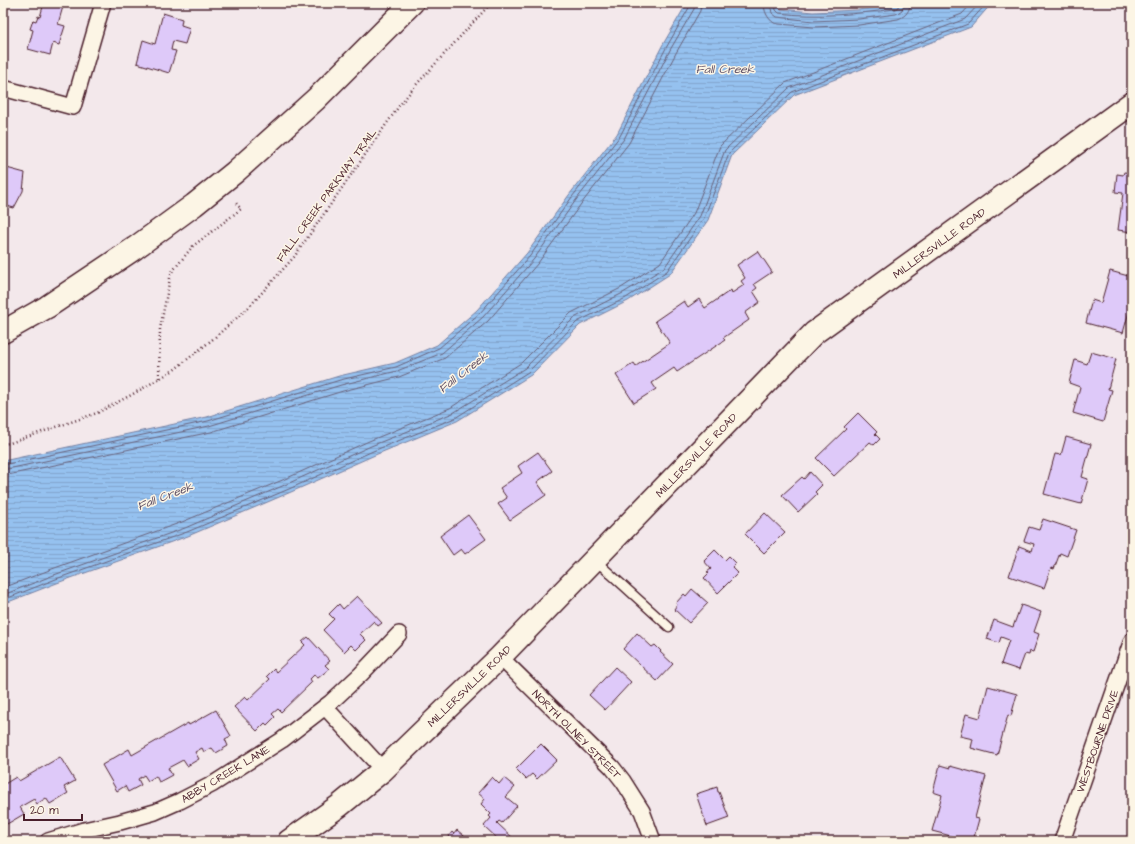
<svg xmlns="http://www.w3.org/2000/svg" width="1135" height="844" font-family="'Architects Daughter',sans-serif">
<defs>
<pattern id="water-rules" width="6" height="5" patternUnits="userSpaceOnUse"><rect width="6" height="5" fill="#95c1ef"/><path d="M0 2.5h6" fill="none" stroke="#82a5cd"/></pattern>
</defs>
<rect width="100%" height="100%" fill="#f3e8eb"/>
<filter id="ink" filterUnits="userSpaceOnUse"><feTurbulence type="fractalNoise" baseFrequency=".025" numOctaves="2"/><feDisplacementMap in="SourceGraphic" scale="8" xChannelSelector="R" yChannelSelector="G"/><feConvolveMatrix kernelMatrix="1 2 1 2 8 2 1 2 1" color-interpolation-filters="sRGB"/></filter>
<g filter="url(#ink)">
<path fill="url(#water-rules)" stroke="#7780a1" d="M687 3H778L780 9 813 12 858 10 908 3H992L971 27 794 95 732 155 708 220 670 274 628 301 580 325 531 375 457 421 375 455 291 492 188 536 57 583 3 604V461L207 417 339 376 395 363 437 345 477 310 527 253 569 195 617 134 662 46Z"/>
<g fill="none" stroke-linecap="round" stroke-linejoin="round">
<g stroke="#686079" stroke-width="1">
<path d="M764 3C764 11 767 18 774 23L779 24 814 27 859 25 898 19C906 16 910 11 910 3"/>
<path d="M770 3 772 13 777 17 813 21 859 19 896 14 902 10 904 3"/>
<path d="M775 3 776 10 779 13C818 18 856 14 895 9L898 7 899 3"/>
<path d="M3 465 208 421 340 380 396 367 439 348 480 313 530 256 572 197 620 136 666 48 690 6V3"/>
<path d="M3 470 209 426 341 385 397 371 442 353 483 317 534 259 576 200 624 139 670 50 694 9 695 3"/>
<path d="M3 476 211 432 343 391 399 377 445 358 488 321 538 263 581 204 629 143 676 53 700 11 701 3"/>
<path d="M3 588 52 569 182 522 285 479 369 441 450 408 521 363 571 313 621 288 660 263 694 213 720 146 785 83 962 14 972 3"/>
<path d="M3 595 54 575 185 528 287 484 371 446 453 413 525 368 574 318 623 293 664 268 700 216 725 150 789 88 965 19 980 3"/>
<path d="M3 600 56 579 187 532 289 489 373 451 455 418 528 372 577 322 626 298 667 271 704 218 729 153 792 92 968 24 987 3"/>
</g>
</g>
<g fill="#dec9f9" stroke="#4a1f2b">
<path d="M44 3H64L58 24 65 26 59 45 53 43 50 55 28 49 33 30 30 29 33 20 36 21 38 16 40 17Z"/>
<path d="M163 13 182 19 181 25 190 28 185 44 173 41 171 50 176 51 169 73 137 63 143 40 155 44Z"/>
<path d="M3 167 25 173 23 191 14 208 3 205Z"/>
<path d="M1124 172 1132 173V232L1118 230 1123 193 1115 192 1117 174 1123 175Z"/>
<path d="M758 251 772 272 754 284 757 288 753 291 760 302 745 313 749 320 723 338 725 340 677 372 674 368 652 383 656 389 634 403 616 375 634 363 636 366 670 343 655 321 684 301 688 307 699 299 705 308 731 290 732 293 744 285 741 281 745 278 737 265Z"/>
<path d="M1110 271 1132 277V301L1123 333 1086 323 1092 300 1101 303Z"/>
<path d="M1091 352 1116 359 1108 389 1112 390 1103 422 1073 413 1080 387 1069 383 1075 360 1087 364Z"/>
<path d="M858 413 877 432 875 434 880 439 874 445 870 442 834 476 816 458 846 429 844 427Z"/>
<path d="M1066 437 1091 444 1082 477 1088 479 1081 504 1044 494 1055 454 1061 455Z"/>
<path d="M538 452 552 471 537 482 546 495 510 520 498 504 507 498 500 488 522 473 518 466Z"/>
<path d="M810 472 822 485 815 492 817 494 798 512 782 495 802 477 804 479Z"/>
<path d="M765 513 785 532 764 553 745 534Z"/>
<path d="M468 515 486 539 465 554 461 549 453 555 440 536Z"/>
<path d="M1043 519 1076 530 1067 556 1060 553 1054 569 1051 568 1044 588 1009 576 1019 546 1032 551 1034 544 1024 541 1029 527 1039 530Z"/>
<path d="M715 550 725 560 729 556 736 563 732 567 738 573 718 593 704 578 709 573 707 572 711 569 704 561Z"/>
<path d="M692 589 708 603 689 623 674 609 677 605 676 603 684 594 686 596Z"/>
<path d="M357 596 382 623 378 626 374 621 360 634 366 640 356 650 351 645 344 652 323 630 334 619 329 614 339 604 343 609Z"/>
<path d="M1021 605 1041 612 1034 632 1039 634 1033 652 1030 651 1029 655 1025 654 1019 670 1001 664 1009 640 1001 637 999 643 987 639 994 620 1013 627Z"/>
<path d="M637 633 652 647 655 645 661 651 660 652 673 664 657 681 623 649Z"/>
<path d="M308 637 330 661 325 665 329 669 318 678 314 675 310 679 312 682 281 712 278 709 272 714 275 717 267 725 265 723 257 731 234 707 245 697 248 700 270 679 267 676 274 669 276 672 305 645 302 642Z"/>
<path d="M615 667 631 682 605 710 589 695Z"/>
<path d="M988 686 1017 694 1011 716 1008 715 997 755 971 748 973 739 960 736 966 714 980 718Z"/>
<path d="M216 710 231 736 225 739 228 746 216 753 212 748 204 752 202 748 195 752 199 759 187 766 183 760 168 768 172 775 159 782 156 776 148 781 144 775 138 779 141 785 128 792 125 786 117 791 102 765 129 749 132 755 188 723 189 725Z"/>
<path d="M541 744 557 760 537 779 532 774 526 779 516 769Z"/>
<path d="M60 757 75 781 64 787 68 793 50 804 46 798 37 804 34 799 20 807 24 814 7 824 4 820H3V785L16 777 19 781Z"/>
<path d="M940 765 950 768V766L986 776 975 818 979 819 973 841H970L932 831 942 795 933 792Z"/>
<path d="M492 777 499 784 504 778 515 787 506 797 517 806 502 823 499 821 497 823 514 839 512 841H500L484 826 491 818 489 816 491 814 481 804 485 799 478 793Z"/>
<path d="M717 787 718 792H719L729 818 707 826 696 794Z"/>
<path d="M457 830 470 841H445L452 832 454 834Z"/>
</g>
<g fill="none" stroke-linecap="round" stroke-linejoin="round">
<defs>
<path id="lane" d="M595 560 669 627"/>
<g id="street">
<path d="M3 88 73 107 103 3"/>
<path d="M500 657 612 767 623 781 642 811 653 841"/>
<path d="M325 707 383 770"/>
<path d="M48 841 84 830 120 822 155 812 180 801 213 784 282 740 330 703 361 674 399 634"/>
<path d="M1062 841 1132 640"/>
</g>
<g id="secondary">
<path d="M3 332 47 307 135 248 194 205 235 172 316 99 412 3"/>
<path d="M289 841 339 806 383 770 500 657 814 333 1132 103"/>
</g>
</defs>
<use href="#lane" stroke="#4a1f2b" stroke-width="11"/>
<use href="#street" stroke="#4a1f2b" stroke-width="18"/>
<use href="#secondary" stroke="#4a1f2b" stroke-width="25"/>
<g stroke="#4a1f2b" stroke-width="2.5" stroke-dasharray="1 3" stroke-linecap="butt">
<path d="M159 378 160 329 171 273 193 246 241 209 236 203"/>
<path d="M3 444 10 443 97 413 133 394 174 370 213 339 249 307 294 257 399 106 416 85 491 3"/>
</g>
<use href="#lane" stroke="#fcf5e5" stroke-width="8"/>
<use href="#street" stroke="#fcf5e5" stroke-width="15"/>
<use href="#secondary" stroke="#fcf5e5" stroke-width="22"/>
</g>
</g>
<g text-anchor="middle" stroke-width="3" stroke-linejoin="round" paint-order="stroke">
<g font-size="11" fill="#4a1f2b" stroke="#fcf5e5">
<text transform="translate(326 195) rotate(-54)" y="4">FALL CREEK PARKWAY TRAIL</text>
<text transform="translate(939 243) rotate(-36)" y="4">MILLERSVILLE ROAD</text>
<text transform="translate(696 455) rotate(-46)" y="4">MILLERSVILLE ROAD</text>
<text transform="translate(469 686) rotate(-44)" y="4">MILLERSVILLE ROAD</text>
<text transform="translate(577 734) rotate(45)" y="4">NORTH OLNEY STREET</text>
<text transform="translate(1097 741) rotate(-71)" y="4">WESTBOURNE DRIVE</text>
<text transform="translate(225 774) rotate(-31)" y="4">ABBY CREEK LANE</text>
</g>
<g font-size="12" font-style="italic" fill="#605066" stroke="#fcf5e5">
<text x="725" y="73">Fall Creek</text>
<text transform="translate(463 372) rotate(-38)" y="4">Fall Creek</text>
<text transform="translate(165 496) rotate(-21)" y="4">Fall Creek</text>
</g>
</g>
<rect width="1135" height="844" fill="none" stroke="#fcf5e5" stroke-width="16"/>
<rect x="8" y="8" width="1119" height="828" fill="none" stroke="#4a1f2b" stroke-width="1.5" filter="url(#ink)"/>
<path d="M24 814v6h58v-6" fill="none" stroke="#4a1f2b" stroke-width="2"/>
<text x="30" y="814" font-size="12" fill="#4a1f2b" stroke="#fcf5e5" stroke-width="3" paint-order="stroke">20 m</text>
</svg>
